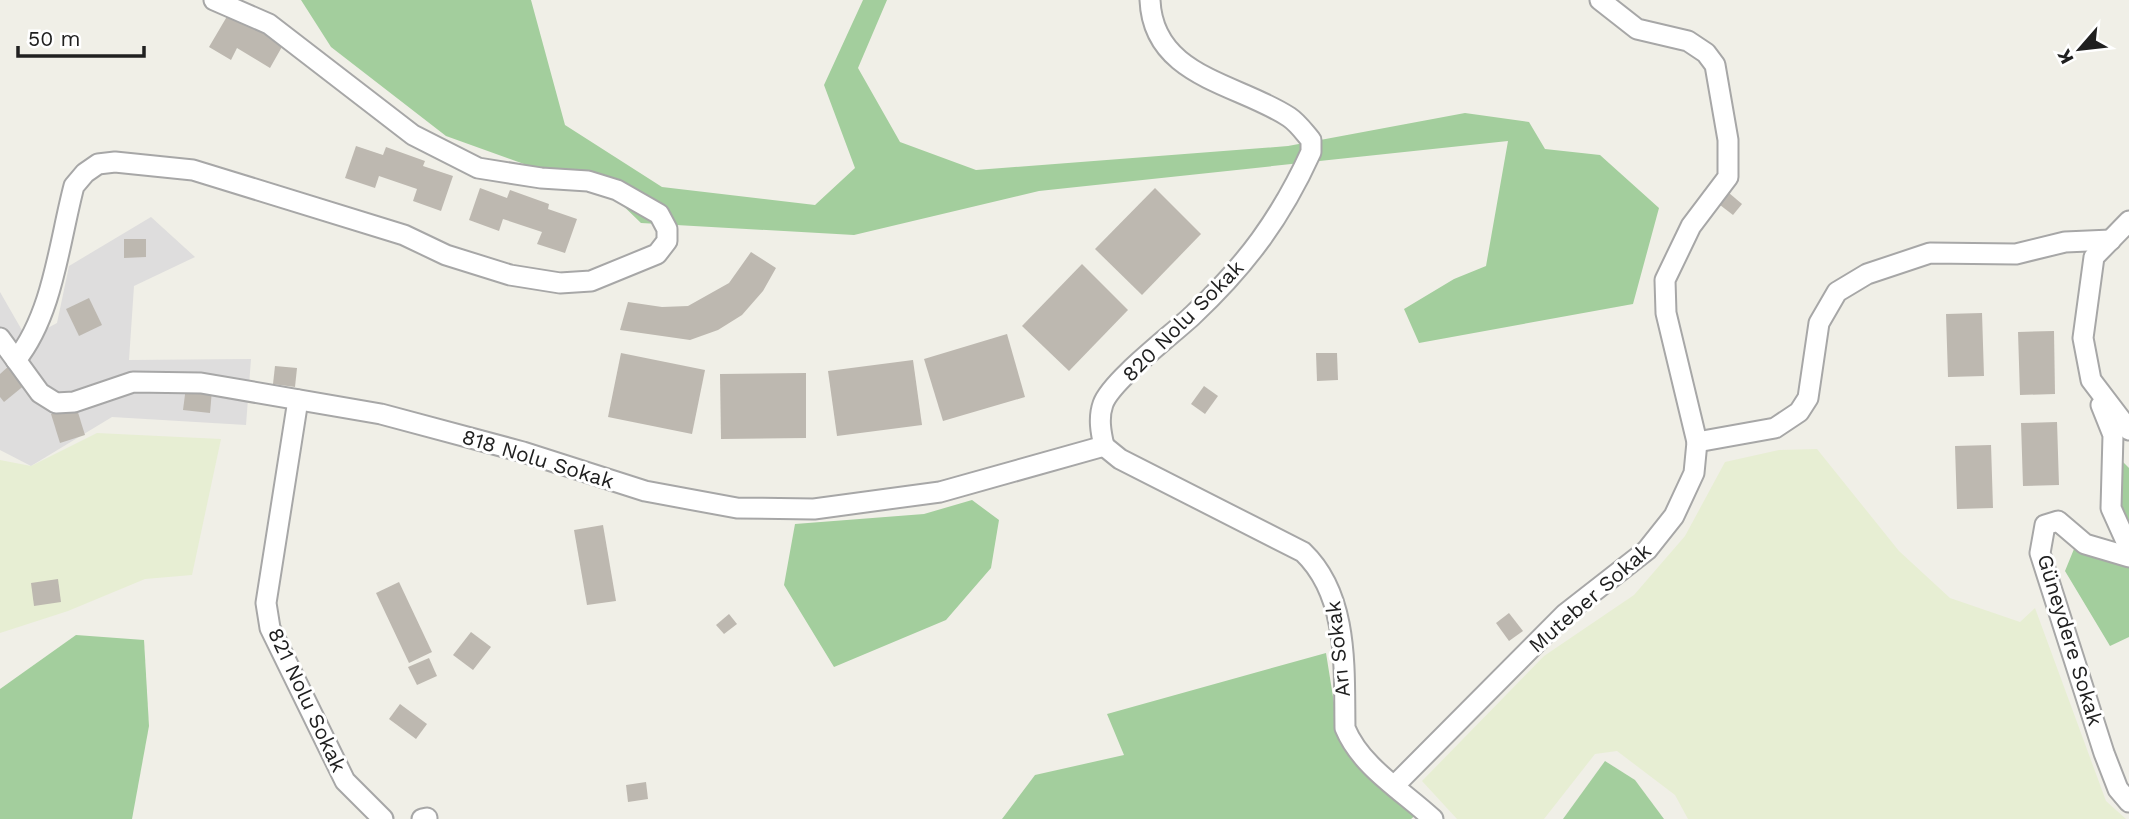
<svg xmlns="http://www.w3.org/2000/svg" width="2129" height="819" font-family="'Work Sans',sans-serif">
<rect width="100%" height="100%" fill="#f0efe7"/>
<path fill="#dedddd" d="M151 217 195 257 134 286 129 360 251 359 246 425 112 417 31 466 0 450V292L27 339 57 323 69 266Z"/>
<g fill="#e7eed3">
<path d="M97 433 221 439 192 575 145 579 68 611 0 633V460L31 466Z"/>
<path d="M1817 449 1899 551 1950 598 2020 622 2035 608 2106 801 2126 819H1688L1675 795 1617 751 1595 754 1544 819H1457L1422 781 1544 656 1634 595 1685 536 1725 462 1779 450Z"/>
</g>
<g fill="#a3ce9d">
<path d="M301 0H531L565 125 662 187 815 205 855 168 824 85 863 0H887L858 68 900 142 976 170 1288 146 1465 113 1529 122 1545 149 1600 155 1659 208 1633 304 1419 343 1404 309 1454 279 1486 266 1508 141 1039 191 854 235 641 223 613 196 446 136 331 47Z"/>
<path d="M2121 460 2129 468V637L2110 646 2065 571 2074 549 2112 560 2121 546Z"/>
<path d="M972 500 999 520 991 568 946 620 834 667 784 585 795 524 924 514Z"/>
<path d="M76 635 144 640 149 726 132 819H0V689Z"/>
<path d="M1326 653 1339 734 1417 814 1411 819H1002L1035 775 1124 755 1107 714Z"/>
<path d="M1605 761 1635 780 1664 819H1563Z"/>
</g>
<g fill="#bdb8b0">
<path d="M229 13 283 45 270 68 237 48 231 60 209 47Z"/>
<path d="M356 146 383 155 386 147 425 161 423 166 453 176 441 211 413 201 417 189 379 176 375 188 345 178Z"/>
<path d="M480 188 507 198 510 190 549 204 548 209 577 219 565 253 537 244 542 232 503 219 499 231 469 220Z"/>
<path d="M1155 188 1201 234 1142 295 1095 249Z"/>
<path d="M1729 193 1742 204 1733 215 1720 205Z"/>
<path d="M124 239H146V257L124 258Z"/>
<path d="M751 252 776 268 763 291 742 315 718 330 690 340 620 330 628 302 662 307 688 306 729 283Z"/>
<path d="M1082 264 1128 310 1069 371 1022 326Z"/>
<path d="M89 298 102 325 79 336 66 309Z"/>
<path d="M1982 313 1984 376 1948 377 1946 314Z"/>
<path d="M2054 331 2055 394 2020 395 2018 332Z"/>
<path d="M1007 334 1025 397 943 421 924 359Z"/>
<path d="M621 353 705 370 692 434 608 417Z"/>
<path d="M1316 353H1337L1338 380 1317 381Z"/>
<path d="M913 360 922 425 837 436 828 371Z"/>
<path d="M10 365 26 384 4 402 0 397V374Z"/>
<path d="M275 366 297 368 295 387 273 384Z"/>
<path d="M806 373V438L721 439 720 374Z"/>
<path d="M1204 386 1218 396 1205 414 1191 404Z"/>
<path d="M186 387 212 390 210 413 183 410Z"/>
<path d="M76 406 85 435 60 443 51 414Z"/>
<path d="M2057 422 2059 485 2023 486 2021 423Z"/>
<path d="M1991 445 1993 508 1957 509 1955 446Z"/>
<path d="M603 525 616 601 587 605 574 530Z"/>
<path d="M58 579 61 602 34 606 31 583Z"/>
<path d="M399 582 432 652 409 663 376 593Z"/>
<path d="M1509 613 1523 631 1509 641 1496 623Z"/>
<path d="M729 614 737 624 724 634 716 625Z"/>
<path d="M471 632 491 647 473 670 453 655Z"/>
<path d="M429 658 437 676 417 685 408 667Z"/>
<path d="M400 704 427 724 416 739 389 719Z"/>
<path d="M646 782 648 799 628 802 626 785Z"/>
</g>
<g fill="none" stroke-linecap="round" stroke-linejoin="round">
<defs>
<g id="street">
<path d="M2129 221 2094 257 2083 338 2091 380 2129 430"/>
<path d="M0 338 40 393 56 403 74 402 133 382 201 383 381 414 523 452 645 491 737 508 814 509 940 492 1104 446"/>
<path d="M16 360C53 314 59 243 74 186L85 173 98 164 115 162 193 170 404 235 446 255 510 275 560 283 591 281 657 254 667 241V229L659 214 617 190 588 181 541 178 478 168 413 135 269 24 214 0"/>
<path d="M298 400 266 603 270 628 345 781 383 819"/>
<path d="M2101 405 2113 435 2111 508 2129 548"/>
<path d="M1697 442 1775 428 1799 412 1808 398 1819 323 1837 292 1867 274 1930 253 2016 254 2065 242 2111 240"/>
<path d="M1104 446C1101 433 1098 418 1103 404 1111 381 1173 334 1193 315 1246 265 1281 218 1311 152V140C1304 132 1298 123 1289 117 1237 83 1153 77 1150 0"/>
<path d="M1104 446 1120 459 1303 552C1349 596 1344 668 1345 728 1361 767 1403 791 1433 819"/>
<path d="M2129 557 2085 544 2058 521 2045 525 2040 553 2104 753 2118 789 2129 802"/>
<path d="M1395 785 1565 614 1647 550 1674 516 1694 473 1697 442 1666 313 1665 280 1691 226 1728 177V140L1715 65 1706 53 1688 41 1637 29 1600 0"/>
<path d="M422 819 427 818"/>
</g>
</defs>
<use href="#street" stroke="#a7a7a7" stroke-width="23"/>
<use href="#street" stroke="#fff" stroke-width="19"/>
</g>
<g text-anchor="middle" stroke-width="6" stroke-linejoin="round" paint-order="stroke">
<g font-size="21" fill="#202020" stroke="#fff">
<text transform="translate(1183 321) rotate(-45)" y="7">820 Nolu Sokak</text>
<text transform="translate(538 459) rotate(17)" y="7">818 Nolu Sokak</text>
<text transform="translate(1590 598) rotate(-41)" y="7">Muteber Sokak</text>
<text transform="translate(2070 640) rotate(73)" y="7">Güneydere Sokak</text>
<text transform="translate(1338 649) rotate(-96)" y="7">Arı Sokak</text>
<text transform="translate(307 700) rotate(65)" y="7">821 Nolu Sokak</text>
</g>
</g>
<g transform="translate(2080 49) rotate(242)" stroke="#ffffff" stroke-width="5" paint-order="stroke">
<path d="M0-5L12 26L0 18L-12 26Z" fill="#202020"/>
<text y="-10" font-size="19" font-weight="bold" text-anchor="middle" fill="#202020">K</text>
</g>
<path d="M18 46v10h126v-10" fill="none" stroke="#202020" stroke-width="3.5"/>
<text x="28" y="46" font-size="21" fill="#202020" stroke="#ffffff" stroke-width="5" paint-order="stroke">50 m</text>
</svg>
